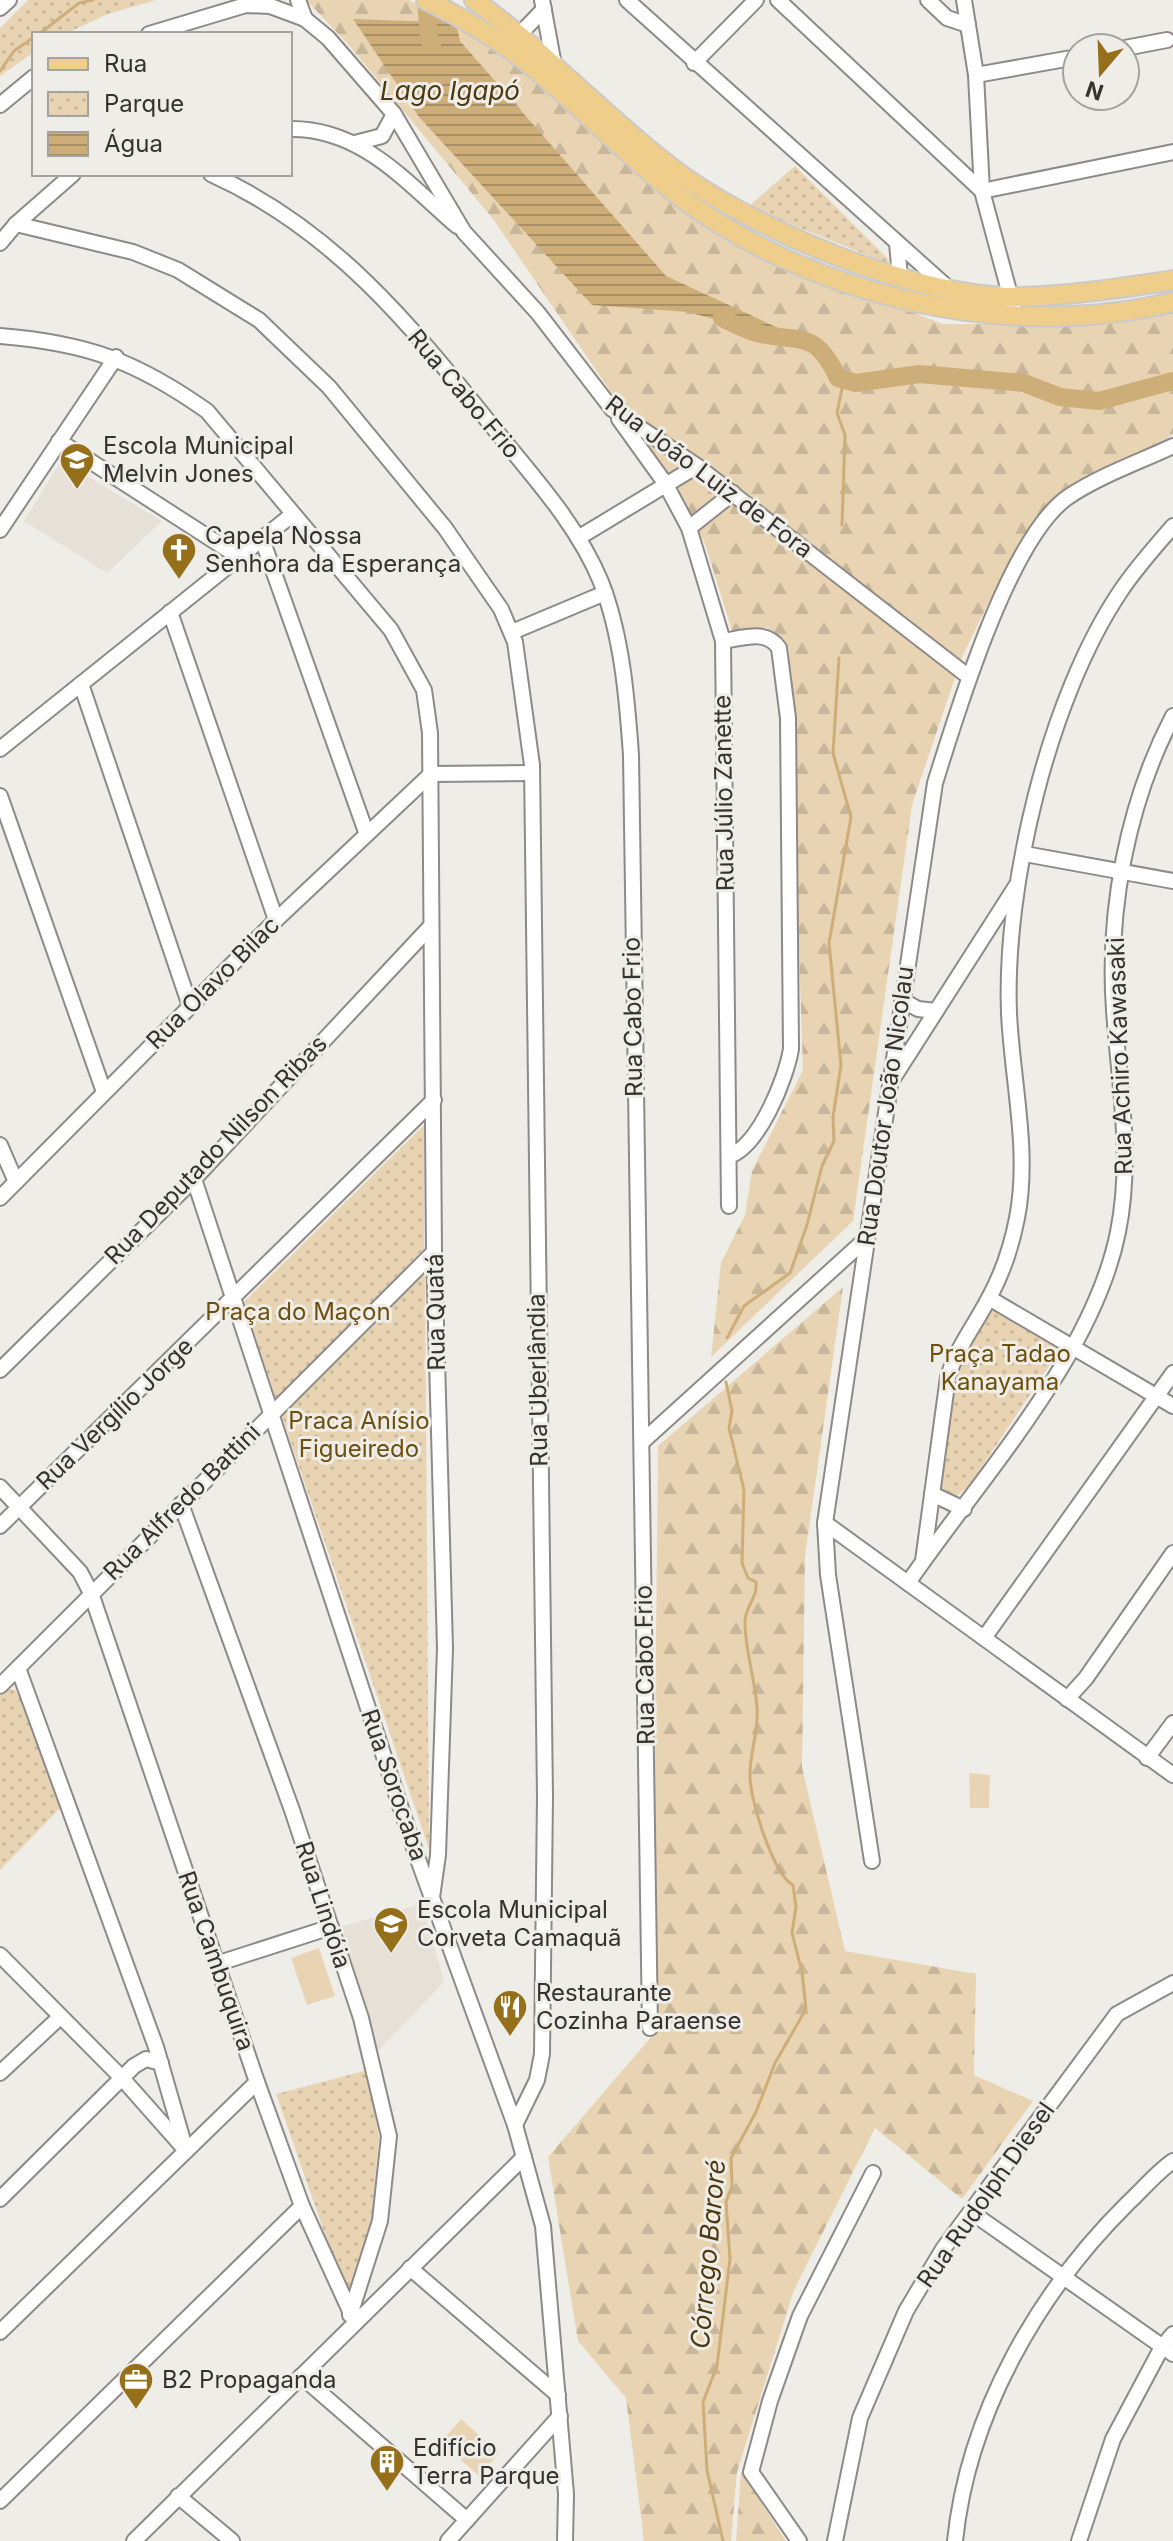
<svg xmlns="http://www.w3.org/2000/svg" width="1173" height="2541" font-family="Inter,sans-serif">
<defs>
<pattern id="forest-firs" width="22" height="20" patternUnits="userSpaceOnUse" patternTransform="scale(2)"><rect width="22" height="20" fill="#e8d4b2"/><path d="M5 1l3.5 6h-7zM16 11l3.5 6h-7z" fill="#c8b69a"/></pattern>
<pattern id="park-dots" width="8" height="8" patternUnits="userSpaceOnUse" patternTransform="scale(2)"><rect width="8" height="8" fill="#e8d4b2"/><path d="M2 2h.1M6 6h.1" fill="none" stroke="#c8b69a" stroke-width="1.8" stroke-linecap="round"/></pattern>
<pattern id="water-rules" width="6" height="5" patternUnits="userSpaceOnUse" patternTransform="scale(2)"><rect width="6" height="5" fill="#cdae79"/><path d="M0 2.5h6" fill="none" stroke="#a78e64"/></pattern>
</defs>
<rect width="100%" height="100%" fill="#efede8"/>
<g fill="#e6e0d6">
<path d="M61 461 162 521 107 573 24 521Z"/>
<path d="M422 1904 444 1982 378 2051 336 1928Z"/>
</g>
<g fill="url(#forest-firs)">
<path d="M306 0H409L462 26 503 49 633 163 806 269 942 324H1042L1173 304V435L1063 489 1027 530 1008 563 962 657 912 805 853 1221 711 1357 721 1263 745 1215 752 1171 803 1070 789 649 780 635 767 628 734 637 705 544 681 495 493 219 347 43Z"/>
<path d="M843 1287 805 1556 802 1767 845 1951 976 1974 974 2075 1033 2101 962 2199 875 2128 794 2290 737 2472 731 2541H644L626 2398 578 2341 548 2157 652 2036 658 1446Z"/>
<path d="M741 2472 786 2541H736Z"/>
</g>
<g fill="url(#park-dots)">
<path d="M28 0H156L108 14 65 34H34V52L0 76V28Z"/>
<path d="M795 166 889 260 887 263 748 207Z"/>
<path d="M424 1125V1249L276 1399 243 1303Z"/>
<path d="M425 1274 429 1849 282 1416Z"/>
<path d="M994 1308 1061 1348 969 1486 955 1497 941 1490 955 1378 964 1350Z"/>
<path d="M7 1689 15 1690 20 1697 62 1806 0 1870V1696Z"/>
<path d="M368 2070 379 2138 372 2219 349 2303 276 2094Z"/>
</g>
<g fill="#e8d4b2">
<path d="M969 1773 990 1775 989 1808H970Z"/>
<path d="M319 1948 335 1996 307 2005 291 1958Z"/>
<path d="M461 2419 499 2453 479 2476 441 2442Z"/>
</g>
<path fill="url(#water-rules)" d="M430 0H451L460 41 666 276 826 350 688 312 592 305 419 117 353 19 435 22Z"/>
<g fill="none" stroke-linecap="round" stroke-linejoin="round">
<g stroke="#cdae79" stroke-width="3">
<path d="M39 34 79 3 93 0"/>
<path d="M0 71 14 51 34 37"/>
<path d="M842 525 845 435 837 413 844 379"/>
<path d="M727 1338 744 1306 790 1273 807 1225 822 1166 834 1141 833 1117 841 1065 829 943 851 817 833 753 839 658"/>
<path d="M723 2541 707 2470 703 2402 717 2366 730 2259 726 2202 732 2186 731 2158 756 2112 775 2063 806 2009 802 1972 792 1933 796 1907 793 1885C773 1874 749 1798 750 1774 750 1752 759 1730 757 1707 755 1679 745 1650 745 1622 745 1606 758 1598 756 1582L748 1578 742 1563 744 1490 729 1428 732 1411 726 1382"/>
</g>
<g stroke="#cdae79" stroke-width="18">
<path d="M426 0 429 39 432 45"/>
<path d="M722 318C733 323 745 330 757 333 801 344 814 328 838 378L856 383 919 374 1024 383 1060 397 1099 401 1173 381"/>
</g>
<defs>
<g id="minor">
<path d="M298 0 305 19"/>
<path d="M542 0 554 65"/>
<path d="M627 0 948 288"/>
<path d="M778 0 982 191 1173 152"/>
<path d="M928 0 947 18 968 25"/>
<path d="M964 0 976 75 982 191 1013 306"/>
<path d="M0 8 9 0"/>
<path d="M149 34 246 5 270 6 305 19 328 38 394 114 464 232 538 313 612 409 697 466 969 677"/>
<path d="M520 34 544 9"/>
<path d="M1125 48 1167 40"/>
<path d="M694 63 756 0"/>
<path d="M976 75 1077 57"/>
<path d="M0 105 34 77"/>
<path d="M290 129C362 128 407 183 457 226"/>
<path d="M355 143 382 136 394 114"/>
<path d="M211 174C338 231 416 332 501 437 537 481 579 528 601 582 622 636 627 698 631 755L650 2028"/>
<path d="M16 224 133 252 178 270 259 320 329 387 445 528 501 609 515 642 532 765 545 1797 542 2054 537 2080 515 2125"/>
<path d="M0 243 16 224 73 174"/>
<path d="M897 243 900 276"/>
<path d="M0 336C87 343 136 361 207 411L391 630 424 690 430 733 434 1252 445 1648 438 1855 432 1897"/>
<path d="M619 419 665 483 689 528 723 641 729 1206"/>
<path d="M59 441 239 557"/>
<path d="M689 528 733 493"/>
<path d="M0 530 116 357"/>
<path d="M578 538 697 466"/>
<path d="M262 539 366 832"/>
<path d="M170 612 276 920"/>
<path d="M512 632 605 593"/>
<path d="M723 641C744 638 766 629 779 648L788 718 791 1049C786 1079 759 1146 729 1156"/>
<path d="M81 684 190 1006"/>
<path d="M0 749 293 514"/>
<path d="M431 774 532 773"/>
<path d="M0 796 104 1092"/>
<path d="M1025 854 1173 881"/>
<path d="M902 1000 918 1009 936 1011"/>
<path d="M894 1077 1016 886"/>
<path d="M0 1145 16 1182"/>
<path d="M194 1179 416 1854 515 2125 543 2226 566 2494 565 2541"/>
<path d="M0 1198 276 920 431 774"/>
<path d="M989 1298 1173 1406"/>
<path d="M0 1370 194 1179 430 927"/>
<path d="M642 1442 866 1239"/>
<path d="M0 1487 80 1572 91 1593 257 2082 302 2206 355 2322"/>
<path d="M932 1494 964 1509"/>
<path d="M181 1504 292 1810 361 2018 389 2136 380 2221 350 2315"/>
<path d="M825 1523 1173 1775"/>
<path d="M0 1526 434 1100"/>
<path d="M923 1561 948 1377C957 1347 975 1325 989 1298 1002 1274 1012 1244 1017 1218 1030 1151 1012 1080 1009 1013 1004 885 1049 698 1120 592 1135 569 1155 547 1173 526"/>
<path d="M908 1583C979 1479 1093 1357 1118 1232 1133 1157 1119 1085 1114 1010 1107 912 1127 804 1173 716"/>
<path d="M984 1638 1173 1373"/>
<path d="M18 1668 156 2047 186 2151"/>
<path d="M0 1686 434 1252"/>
<path d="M1067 1699 1086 1678 1173 1553"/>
<path d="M1147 1758 1173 1723"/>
<path d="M872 1861 828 1575 825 1523 935 783C957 713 1009 538 1068 497 1099 476 1139 462 1173 446"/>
<path d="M0 1955 121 2077 183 2147"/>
<path d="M216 1964 331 1927"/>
<path d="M0 2073 60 2017"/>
<path d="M0 2199 134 2066 146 2059 161 2063"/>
<path d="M971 2212 1173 2354"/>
<path d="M410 2268 558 2395"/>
<path d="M0 2332 257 2082"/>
<path d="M301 2376 467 2520"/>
<path d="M178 2496 232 2541"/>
<path d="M0 2501 302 2206"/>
<path d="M134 2541 524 2157"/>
<path d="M448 2541 560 2416"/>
<path d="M799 2541 751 2472 770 2401 800 2316 873 2173"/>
<path d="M835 2541 860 2418 906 2311 943 2249 1117 2014 1173 1983"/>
<path d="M955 2541C968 2414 1038 2292 1128 2203 1143 2189 1157 2172 1173 2161"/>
<path d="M1079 2541 1113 2439 1162 2347 1173 2334"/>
</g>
<g id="major">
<path d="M426 0C463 18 497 38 529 64 579 104 623 152 674 192 808 297 1008 342 1173 302"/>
<path d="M474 0C543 50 601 113 668 165 746 227 915 298 1016 297 1069 296 1121 288 1173 280"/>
</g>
</defs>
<use href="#minor" stroke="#8d8a87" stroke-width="18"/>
<use href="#major" stroke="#cacac9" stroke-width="22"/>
<use href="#minor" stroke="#fff" stroke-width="14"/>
<use href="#major" stroke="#efce8c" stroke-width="18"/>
</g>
<defs>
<symbol id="school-pin" viewBox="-11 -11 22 30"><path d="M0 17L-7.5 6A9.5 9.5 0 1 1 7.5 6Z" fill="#966f1a" stroke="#efede8"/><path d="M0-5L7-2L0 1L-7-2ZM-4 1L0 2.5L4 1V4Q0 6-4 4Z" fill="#fff"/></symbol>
<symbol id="church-pin" viewBox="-11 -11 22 30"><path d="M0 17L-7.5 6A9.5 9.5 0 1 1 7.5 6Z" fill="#966f1a" stroke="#efede8"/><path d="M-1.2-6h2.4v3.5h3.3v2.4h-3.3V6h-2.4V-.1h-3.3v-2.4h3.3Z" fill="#fff"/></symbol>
<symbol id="restaurant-pin" viewBox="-11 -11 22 30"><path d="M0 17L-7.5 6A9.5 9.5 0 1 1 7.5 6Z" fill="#966f1a" stroke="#efede8"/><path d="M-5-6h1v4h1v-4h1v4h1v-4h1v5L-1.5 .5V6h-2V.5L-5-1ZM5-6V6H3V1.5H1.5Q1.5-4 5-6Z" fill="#fff"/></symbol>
<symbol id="office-pin" viewBox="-11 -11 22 30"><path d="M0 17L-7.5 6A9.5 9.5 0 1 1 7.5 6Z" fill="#966f1a" stroke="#efede8"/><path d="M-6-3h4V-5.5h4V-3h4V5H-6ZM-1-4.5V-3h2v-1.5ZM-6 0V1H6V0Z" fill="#fff"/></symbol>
<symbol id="building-pin" viewBox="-11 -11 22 30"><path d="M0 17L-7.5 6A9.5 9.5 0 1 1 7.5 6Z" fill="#966f1a" stroke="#efede8"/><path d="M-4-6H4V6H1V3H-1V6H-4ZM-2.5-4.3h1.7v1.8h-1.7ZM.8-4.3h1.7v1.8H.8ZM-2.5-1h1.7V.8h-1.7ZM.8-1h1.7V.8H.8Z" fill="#fff"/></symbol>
</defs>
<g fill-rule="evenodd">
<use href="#school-pin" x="57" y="440" width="40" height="54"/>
<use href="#church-pin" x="159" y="530" width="40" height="54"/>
<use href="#school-pin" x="371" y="1904" width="40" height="54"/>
<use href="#restaurant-pin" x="490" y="1987" width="40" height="54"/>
<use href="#office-pin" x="116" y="2360" width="40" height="54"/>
<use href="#building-pin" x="367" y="2442" width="40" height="54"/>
</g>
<g text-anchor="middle" stroke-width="6" stroke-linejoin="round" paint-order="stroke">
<g font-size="24" fill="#343331" stroke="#efede8">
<text transform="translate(464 394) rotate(50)" y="8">Rua Cabo Frio</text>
<text transform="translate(709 477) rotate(37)" y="8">Rua João Luiz de Fora</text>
<text transform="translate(724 793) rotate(-91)" y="8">Rua Júlio Zanette</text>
<text transform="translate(213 983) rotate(-45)" y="8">Rua Olavo Bilac</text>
<text transform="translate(633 1017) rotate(-91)" y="8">Rua Cabo Frio</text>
<text transform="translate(1120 1056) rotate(-92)" y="8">Rua Achiro Kawasaki</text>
<text transform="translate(886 1106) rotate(-82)" y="8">Rua Doutor João Nicolau</text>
<text transform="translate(216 1150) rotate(-46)" y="8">Rua Deputado Nilson Ribas</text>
<text transform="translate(436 1312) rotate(-91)" y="8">Rua Quatá</text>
<text transform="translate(538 1380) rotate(-91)" y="8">Rua Uberlândia</text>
<text transform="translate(115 1414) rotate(-44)" y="8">Rua Vergílio Jorge</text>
<text transform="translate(182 1502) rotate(-45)" y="8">Rua Alfredo Battini</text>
<text transform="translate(645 1665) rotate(-91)" y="8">Rua Cabo Frio</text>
<text transform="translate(394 1785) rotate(71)" y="8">Rua Sorocaba</text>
<text transform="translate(323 1905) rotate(72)" y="8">Rua Lindóia</text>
<text transform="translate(216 1961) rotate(71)" y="8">Rua Cambuquira</text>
<text transform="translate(986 2195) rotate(-55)" y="8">Rua Rudolph Diesel</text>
</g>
<g font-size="24" fill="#343331" stroke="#efede8" text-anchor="start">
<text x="103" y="454">Escola Municipal<tspan x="103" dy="28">Melvin Jones</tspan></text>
<text x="205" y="544">Capela Nossa<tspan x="205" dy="28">Senhora da Esperança</tspan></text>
<text x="417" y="1918">Escola Municipal<tspan x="417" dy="28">Corveta Camaquã</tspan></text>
<text x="536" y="2001">Restaurante<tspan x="536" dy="28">Cozinha Paraense</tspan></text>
<text x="162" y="2388">B2 Propaganda</text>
<text x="413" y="2456">Edifício<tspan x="413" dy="28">Terra Parque</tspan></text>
</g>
<g font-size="24" fill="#6e500e" stroke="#efede8">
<text x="298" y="1320">Praça do Maçon</text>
<text x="1000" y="1362">Praça Tadao<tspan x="1000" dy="28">Kanayama</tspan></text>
<text x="359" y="1429">Praca Anísio<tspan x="359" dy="28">Figueiredo</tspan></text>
</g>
<g font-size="26" font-style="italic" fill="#4e380d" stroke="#efede8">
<text x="450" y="100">Lago Igapó</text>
<text transform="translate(708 2254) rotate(-85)" y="9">Córrego Baroré</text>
</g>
</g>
<rect x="32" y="32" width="260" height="144" fill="#efede8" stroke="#a4a39f" stroke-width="2"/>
<rect x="48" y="58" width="40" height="12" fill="#efce8c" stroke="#a4a39f" stroke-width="2"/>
<text x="104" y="72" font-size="24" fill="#343331">Rua</text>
<rect x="48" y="92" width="40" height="24" fill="url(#park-dots)" stroke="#a4a39f" stroke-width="2"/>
<text x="104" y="112" font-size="24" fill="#343331">Parque</text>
<rect x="48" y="132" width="40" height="24" fill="url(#water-rules)" stroke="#a4a39f" stroke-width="2"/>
<text x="104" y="152" font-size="24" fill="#343331">Água</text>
<g transform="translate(1101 72) rotate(199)"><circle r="38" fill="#efede8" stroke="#a4a39f" stroke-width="2"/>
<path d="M0-6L14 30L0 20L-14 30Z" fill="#966f1a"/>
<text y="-12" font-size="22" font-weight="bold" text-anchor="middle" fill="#343331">N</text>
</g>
</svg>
